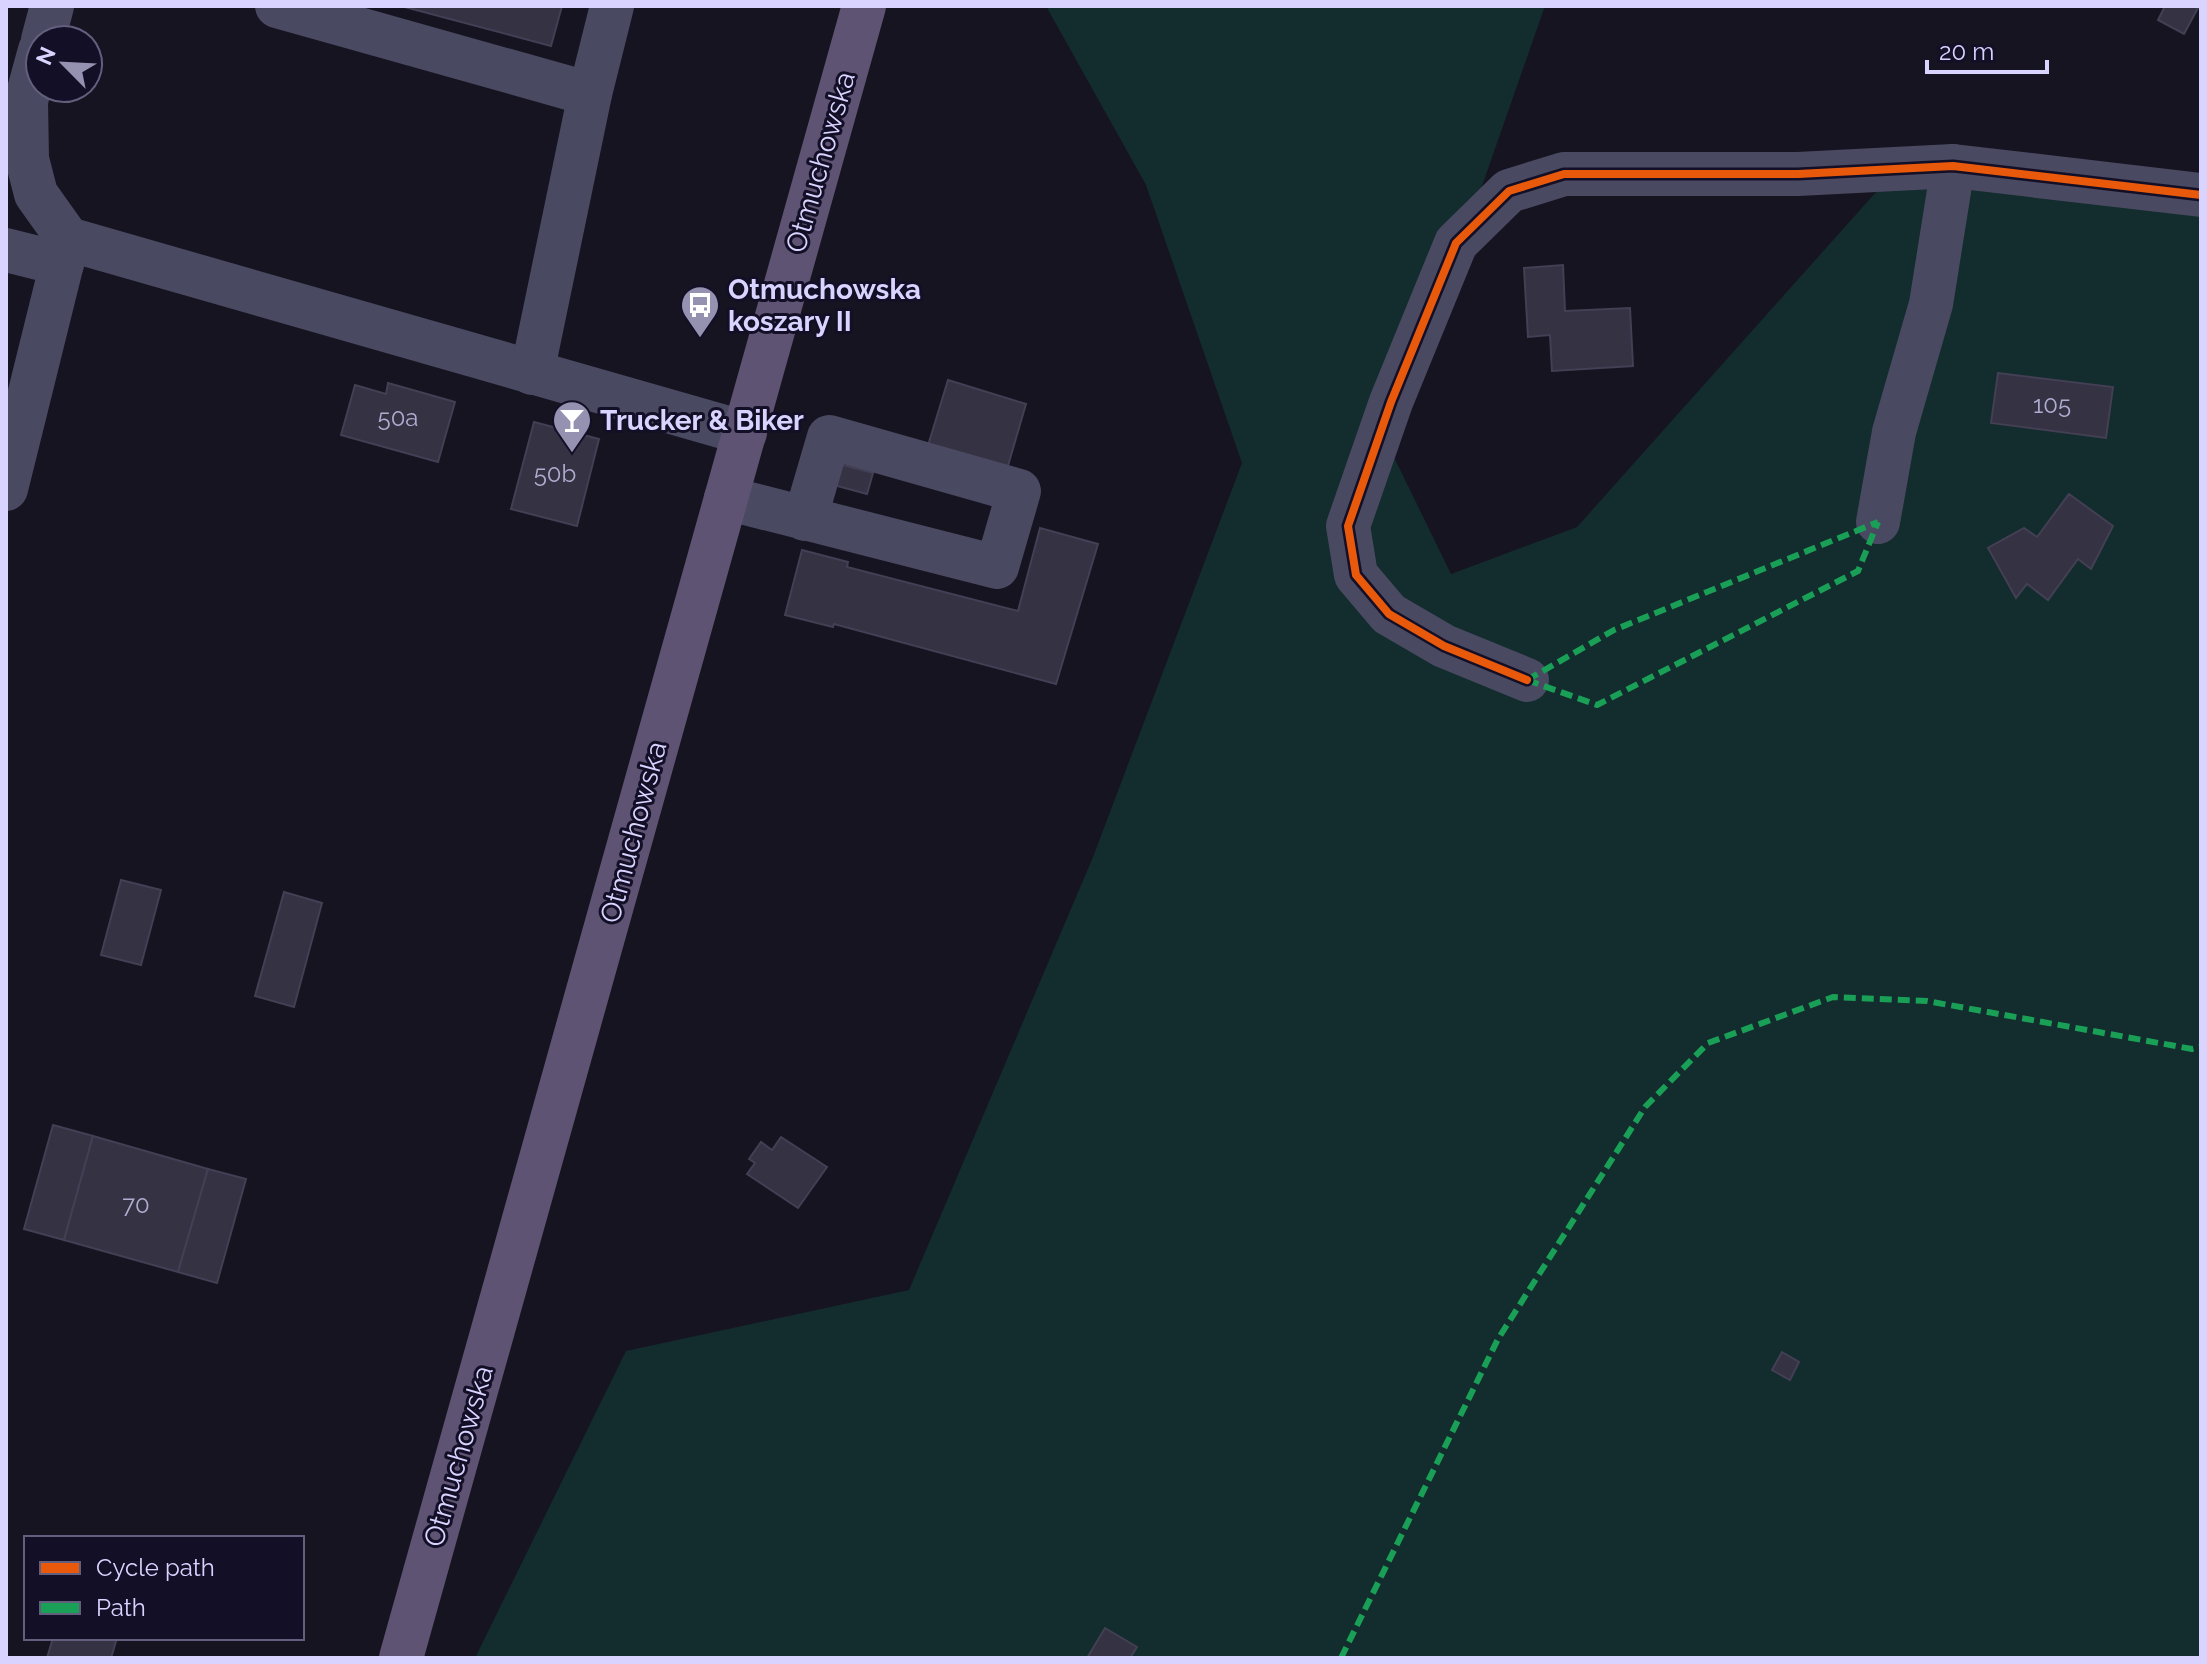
<svg xmlns="http://www.w3.org/2000/svg" width="2207" height="1664" font-family="Raleway,sans-serif">
<rect width="100%" height="100%" fill="#161421"/>
<path fill="#132c2d" d="M1046 6H1545L1390 449 1451 574 1577 527 1893 173 2201 216V1658H475L626 1351 909 1290 1093 857 1242 463 1146 185Z"/>
<g fill="#343243" stroke="#433f54" stroke-width="2">
<path d="M401 6H562L551 46Z"/>
<path d="M2165 6H2199L2184 34 2158 20Z"/>
<path d="M1563 265 1565 311 1630 308 1633 366 1552 371 1550 335 1528 337 1524 268Z"/>
<path d="M1998 373 2113 387 2106 438 1991 423Z"/>
<path d="M948 380 1026 404 1005 476 926 452Z"/>
<path d="M388 383 455 402 438 462 341 435 355 385 386 394Z"/>
<path d="M534 422 599 439 577 526 511 509Z"/>
<path d="M836 463 873 473 867 494 830 484Z"/>
<path d="M2069 494 2113 526 2091 569 2078 559 2048 600 2027 584 2016 598 1988 548 2024 528 2037 537Z"/>
<path d="M1040 528 1098 544 1056 684 834 624 833 627 785 615 802 550 848 562 847 567 1018 611Z"/>
<path d="M121 880 161 890 141 965 101 955Z"/>
<path d="M284 892 322 903 294 1007 255 996Z"/>
<path d="M53 1125 93 1136 64 1240 24 1229Z"/>
<path d="M93 1136 208 1169 178 1272 64 1240Z"/>
<path d="M781 1137 827 1167 798 1208 747 1174 755 1163 749 1159 761 1142 772 1150Z"/>
<path d="M208 1169 246 1179 217 1283 178 1272Z"/>
<path d="M1782 1352 1799 1362 1790 1380 1772 1370Z"/>
<path d="M1105 1628 1137 1647 1130 1658H1087Z"/>
<path d="M53 1638H117L111 1658H47Z"/>
</g>
<g fill="none" stroke-linecap="round" stroke-linejoin="round">
<g stroke="#4a4962" stroke-width="44">
<path d="M277 6 590 94"/>
<path d="M43 40 52 6"/>
<path d="M68 239 745 433"/>
<path d="M6 250 62 264"/>
<path d="M532 373 590 94 612 6"/>
<path d="M6 489 68 239 36 194 27 159 26 101 40 50"/>
<path d="M726 498 997 567 1019 491 829 437 805 519"/>
<path d="M1878 522 1894 432 1931 304 1953 166"/>
<path d="M1527 680 1444 646 1389 614 1356 575 1348 526 1391 402 1456 243 1509 191 1564 174H1798L1953 166 2201 195"/>
</g>
<path stroke="#5e5373" stroke-width="44" d="M401 1658 864 6"/>
<g stroke="#1a9f57" stroke-width="6" stroke-dasharray="12 6" stroke-linecap="butt">
<path d="M1527 680 1597 705 1858 571 1878 522"/>
<path d="M1527 680 1614 630 1878 522"/>
<path d="M1341 1658 1498 1339 1645 1107 1708 1043 1833 997 1927 1001 2192 1049 2201 1047"/>
</g>
<defs>
<path id="cycleway" d="M1527 680 1444 646 1389 614 1356 575 1348 526 1391 402 1456 243 1509 191 1564 174H1798L1953 166 2201 195"/>
</defs>
<use href="#cycleway" stroke="#130f26" stroke-width="13"/>
<use href="#cycleway" stroke="#e8590c" stroke-width="8"/>
</g>
<defs>
<symbol id="bus-pin" viewBox="-11 -11 22 30"><path d="M0 17L-7.5 6A9.5 9.5 0 1 1 7.5 6Z" fill="#9591b1" stroke="#130f26"/><path d="M-5-6H5V4H4V6H2V4H-2V6H-4V4H-5ZM-3.5-4V0h7V-4ZM-3.5 1.2v1.5H-2V1.2ZM2 1.2v1.5H3.5V1.2Z" fill="#fff"/></symbol>
<symbol id="bar-pin" viewBox="-11 -11 22 30"><path d="M0 17L-7.5 6A9.5 9.5 0 1 1 7.5 6Z" fill="#9591b1" stroke="#130f26"/><path d="M-6-5H6L.8 .8V4.5H3.5V6h-7V4.5H-.8V.8Z" fill="#fff"/></symbol>
</defs>
<g fill-rule="evenodd">
<use href="#bus-pin" x="678" y="283" width="44" height="60"/>
<use href="#bar-pin" x="550" y="398" width="44" height="60"/>
</g>
<g text-anchor="middle" stroke-width="6" stroke-linejoin="round" paint-order="stroke">
<g font-size="24" fill="#b0acd0">
<text x="2052" y="413">105</text>
<text x="398" y="426">50a</text>
<text x="555" y="482">50b</text>
<text x="136" y="1213">70</text>
</g>
<g font-size="28" fill="#d9d4ff" stroke="#130f26">
<text transform="translate(820 162) rotate(-74)" y="10">Otmuchowska</text>
<text transform="translate(633 832) rotate(-75)" y="10">Otmuchowska</text>
<text transform="translate(458 1456) rotate(-74)" y="10">Otmuchowska</text>
</g>
<g font-size="28" font-weight="bold" fill="#d9d4ff" stroke="#130f26" text-anchor="start">
<text x="728" y="299">Otmuchowska<tspan x="728" dy="32">koszary II</tspan></text>
<text x="600" y="430">Trucker &amp; Biker</text>
</g>
</g>
<rect width="2207" height="1664" fill="none" stroke="#d9d4ff" stroke-width="16"/>
<rect x="24" y="1536" width="280" height="104" fill="#130f26" stroke="#625e7d" stroke-width="2"/>
<rect x="40" y="1562" width="40" height="12" fill="#e8590c" stroke="#625e7d" stroke-width="2"/>
<text x="96" y="1576" font-size="24" fill="#d9d4ff">Cycle path</text>
<rect x="40" y="1602" width="40" height="12" fill="#1a9f57" stroke="#625e7d" stroke-width="2"/>
<text x="96" y="1616" font-size="24" fill="#d9d4ff">Path</text>
<g transform="translate(64 64) rotate(294)"><circle r="38" fill="#130f26" stroke="#625e7d" stroke-width="2"/>
<path d="M0-6L14 30L0 20L-14 30Z" fill="#9591b1"/>
<text y="-12" font-size="22" font-weight="bold" text-anchor="middle" fill="#d9d4ff">N</text>
</g>
<path d="M1927 60v12h120v-12" fill="none" stroke="#d9d4ff" stroke-width="4"/>
<text x="1939" y="60" font-size="24" fill="#d9d4ff" stroke="#130f26" stroke-width="6" paint-order="stroke">20 m</text>
</svg>
